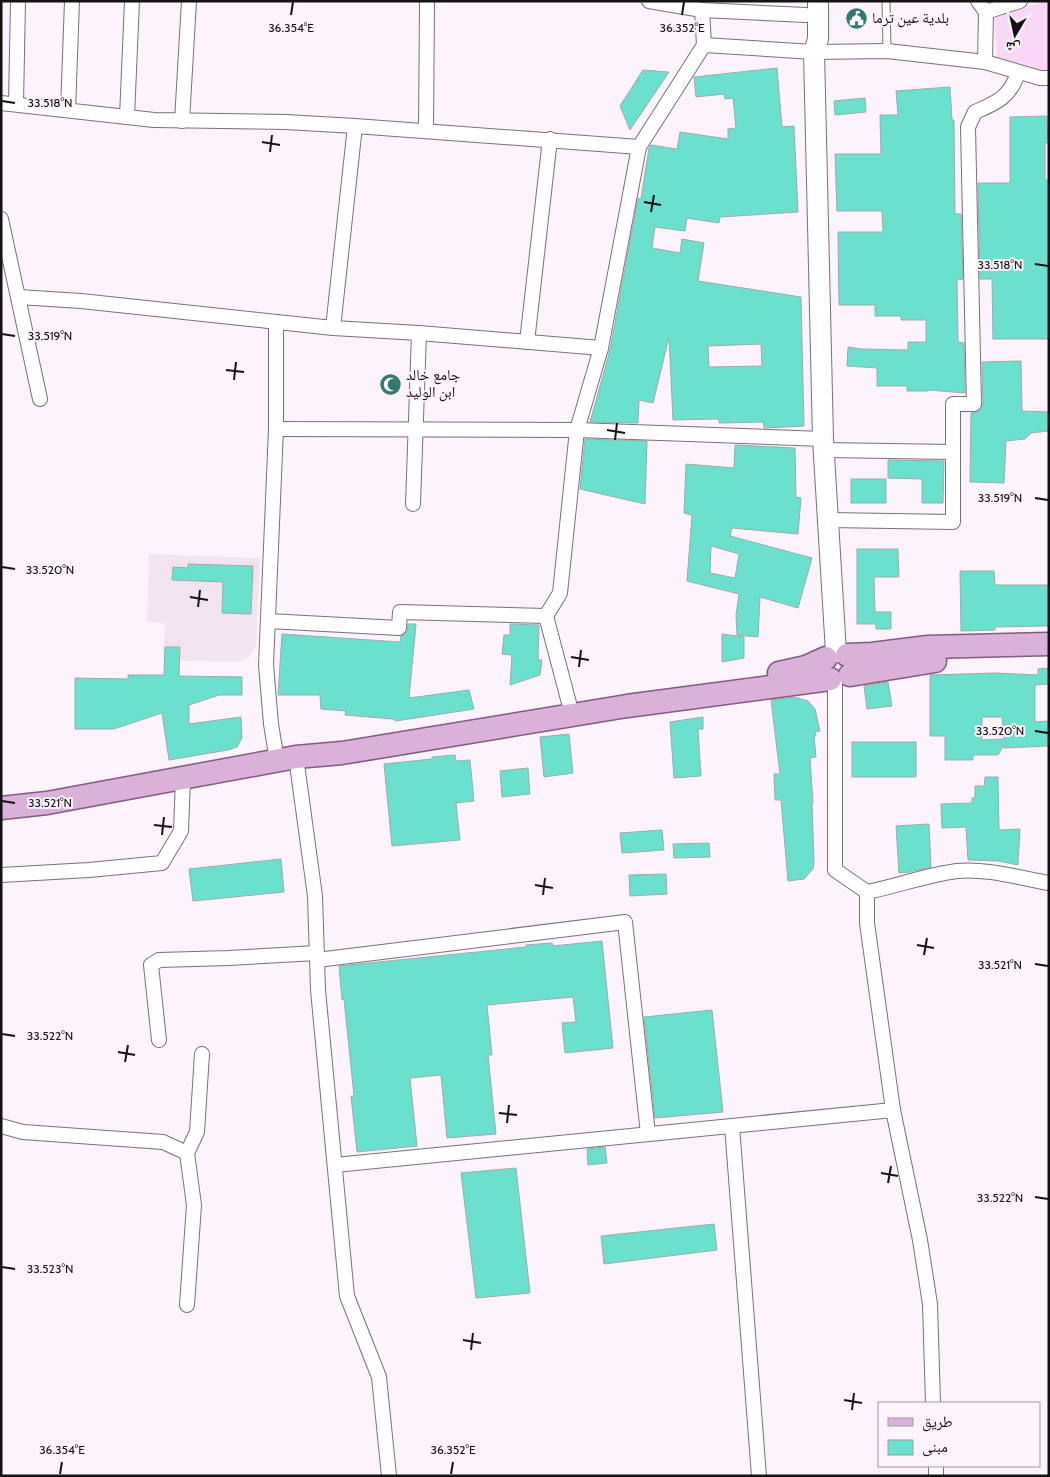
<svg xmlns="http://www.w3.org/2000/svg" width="1050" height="1477" font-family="Cabin,'Noto Naskh Arabic',sans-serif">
<rect width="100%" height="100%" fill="#fdf3fc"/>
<path fill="#f2e3f0" d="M149 554 260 558 256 646 249 657 238 662 163 660 165 623 147 622Z"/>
<path fill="#f9d7f7" d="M1046 1H1049V70H1042L997 59 994 18Z"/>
<g fill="#6be0ce" stroke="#9eaba8" fill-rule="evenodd">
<path d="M777 68 782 127 794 126 798 212 720 217 719 223 687 218 685 231 655 227 652 248 680 253 682 239 704 243 698 281 801 297 804 426 764 428 763 422 719 423V419L673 420 669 337 653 403 639 400 638 423 590 422 610 350 638 198 641 199 649 148 651 145 677 149 680 132 728 139V129L736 128 733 98 725 99 724 94 696 97 694 77ZM761 344 762 366 709 367 708 346Z"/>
<path d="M643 70 669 72 630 130 620 106Z"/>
<path d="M950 87 952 120H954L955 214H961L963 279 957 280 958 342 964 343 965 393 928 390V391H907V386H877V368L847 366 848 347 861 349 908 350V342H926V320H901V316H875V305H839L838 232H883L882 211H837L835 154H881L880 115H898L896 91Z"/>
<path d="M865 98 866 112 835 115 834 101Z"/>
<path d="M1047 116 1048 143H1045V180H1049V339H993L992 279H980L978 183H1010V117Z"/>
<path d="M1021 361 1022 411 1049 412V431L1031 433 1025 439 1006 441 1004 483 970 482 971 413 979 411 983 404 982 362Z"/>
<path d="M585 439 647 441 645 504 580 489Z"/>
<path d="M735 445 795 448 796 497 801 498 798 534 732 528 730 536 812 558 798 608 760 597 758 637 737 635 736 615 739 594 687 581 692 515 684 513 686 464 734 468ZM711 546 739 554 735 578 710 573Z"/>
<path d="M888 460 944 461 943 503H922V479L888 478Z"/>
<rect x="851" y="479" width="35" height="24"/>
<path d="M857 549H898L899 577H874L875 612H891V629H876V624H857Z"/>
<path d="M188 564 253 566 251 614 222 613 223 582 172 580 173 567 188 568Z"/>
<path d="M960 571H994L995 585H1049V626L995 627V630L961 631Z"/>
<path d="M408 624H416L409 698 469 690 474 709 396 721 393 719 345 715 346 711 321 709 320 695H278L282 634 400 642 401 636 407 632Z"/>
<path d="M510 624 539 625 538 660H542L540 675 510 685 512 655 502 654 504 635H510Z"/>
<path d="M722 634 744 637V658L722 662Z"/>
<path d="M165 647H180L179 676 242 677V695H219L189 705V724L241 717 242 738 237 747 228 750 169 760 162 713 114 729H75V678L128 679V675H164Z"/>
<path d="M1049 668V684L1035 685V722L1049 721V746L1004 748V745L998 755H973V760H945V736H930V675L995 673 1038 675V669ZM982 717H1002L1004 739 982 740Z"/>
<path d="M888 682 892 706 867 709 864 686Z"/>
<path d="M794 697 808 701 815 709 820 731 815 732 816 736H814L816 757 810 758 813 803H812L814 862 813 869 804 879 788 881 781 800H775L774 774H780L771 700Z"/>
<path d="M703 717V729H698L701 776 674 778 670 722Z"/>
<path d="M569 734 573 773 544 777 540 737Z"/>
<rect x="852" y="742" width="64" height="35"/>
<path d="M455 755 456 761 470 760 474 801 456 803 460 840 392 846 384 764 432 759V757Z"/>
<path d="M528 768 530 794 502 797 500 771Z"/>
<path d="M985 777H998L999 830 1020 829 1018 865 998 861 968 860 966 827 942 828 941 804 972 803V798H975V786H984Z"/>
<path d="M929 824 931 867 909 872 899 873 896 826Z"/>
<path d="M662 830 664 850 622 853 620 833Z"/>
<path d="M709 843 710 857 674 858 673 844Z"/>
<path d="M281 859 284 892 193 901 189 869Z"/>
<path d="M666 874 667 894 630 896 629 875Z"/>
<path d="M602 941 613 1048 565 1053 562 1023 576 1022 573 997 487 1005 492 1055H488L496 1134 447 1138 441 1075 410 1078 417 1146 357 1152 351 1096H354L344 999 342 1000 339 966 526 947V945L552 943 553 946Z"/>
<path d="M712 1010 723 1112 655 1118 644 1017Z"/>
<path d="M605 1147 607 1163 588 1165 587 1149Z"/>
<path d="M516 1168 530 1293 476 1298 461 1173Z"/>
<path d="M714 1224 717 1250 604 1264 601 1236Z"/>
</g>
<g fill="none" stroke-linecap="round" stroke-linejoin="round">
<defs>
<path id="lane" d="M886 1 887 51"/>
<g id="street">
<path d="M978 1 986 12 985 62"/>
<path d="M702 10 806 15"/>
<path d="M986 12 1020 1"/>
<path d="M704 45 814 52 887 51 985 62 1040 78H1049"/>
<path d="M1 103 154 120 286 122 355 126 639 147"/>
<path d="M16 104 18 1"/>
<path d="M68 110 72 1"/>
<path d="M127 117 132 1"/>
<path d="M182 121 189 1"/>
<path d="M426 131 427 1"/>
<path d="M1 219 40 399"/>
<path d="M19 297 81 301 333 328 419 333 413 504"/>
<path d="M276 322V429L266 665 271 724 277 761"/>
<path d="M333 328 355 126"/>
<path d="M419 333 601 348"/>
<path d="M527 342 550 139"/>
<path d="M276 429 577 430 823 439"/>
<path d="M824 450 953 452"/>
<path d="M829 520 953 522V404H974L968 127 975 112C996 103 1011 97 1018 72"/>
<path d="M546 616 560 593 577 430 601 348 639 147 704 45 702 10 649 1"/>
<path d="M268 621 399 628 400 612 546 616 569 703"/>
<path d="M835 681V870L867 892"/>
<path d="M296 757 315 896 318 990 347 1296 379 1377 389 1476"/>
<path d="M1 875 89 870 162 863 181 831 183 778"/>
<path d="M317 960 625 922 648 1134"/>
<path d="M159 1040 151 965 159 960 229 958 317 953"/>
<path d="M1 1126 23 1132 163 1142 187 1153 194 1205 187 1305"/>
<path d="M732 1126 759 1476"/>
<path d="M187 1153 197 1132 202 1054"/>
<path d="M335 1165 893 1110"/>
<path d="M933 1403 930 1304 920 1240 893 1110 867 923V892C897 886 926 875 957 871 986 868 1020 878 1049 883"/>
<path d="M936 1466V1476"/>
</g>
<path id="secondary" d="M818 1V39L814 52 823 439 836 652"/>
<g id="primary">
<path d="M847 655 872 654 928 647 1049 644"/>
<path d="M779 673 806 667 826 658"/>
<path d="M850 675 935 661"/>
<path d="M1 808 47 803 296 757 342 753 627 706 830 679"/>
</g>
</defs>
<use href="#lane" stroke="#787078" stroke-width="9"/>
<use href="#street" stroke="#787078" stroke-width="16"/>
<use href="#secondary" stroke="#787078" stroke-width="22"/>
<use href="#primary" stroke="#855883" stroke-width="25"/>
<use href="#lane" stroke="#fff" stroke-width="7"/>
<use href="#street" stroke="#fff" stroke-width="14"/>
<use href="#secondary" stroke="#fff" stroke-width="20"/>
<use href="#primary" stroke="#dab1d9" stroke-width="22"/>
</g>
<path fill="none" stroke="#151214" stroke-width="2" d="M291 15 293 2M682 15 684 2M2 101 15 103M262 142 280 145M270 152 272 135M644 202 661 205M651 212 654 195M1035 264 1048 266M2 334 15 336M226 370 244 372M234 380 236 362M607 430 625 433M615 440 617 423M1035 498 1048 500M2 567 15 569M190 597 208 600M198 607 200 590M571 657 589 660M579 667 581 650M1035 731 1048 733M2 801 15 803M154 825 172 827M162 835 164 817M535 885 553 888M543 895 545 878M917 945 934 948M924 955 927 938M1035 964 1048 966M2 1034 15 1036M118 1052 135 1055M125 1062 128 1045M499 1113 517 1115M507 1123 509 1105M881 1173 898 1176M888 1183 891 1166M1035 1197 1048 1199M2 1267 15 1269M463 1340 481 1343M471 1350 473 1333M844 1400 862 1403M852 1410 854 1393M60 1474 62 1462M451 1474 453 1462"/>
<defs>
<symbol id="civic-disc" viewBox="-11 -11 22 22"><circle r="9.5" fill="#34796f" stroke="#fdf3fc"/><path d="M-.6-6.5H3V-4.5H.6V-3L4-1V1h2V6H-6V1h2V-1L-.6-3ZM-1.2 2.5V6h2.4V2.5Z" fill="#fff"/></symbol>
<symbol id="mosque-disc" viewBox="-11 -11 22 22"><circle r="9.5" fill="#34796f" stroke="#fdf3fc"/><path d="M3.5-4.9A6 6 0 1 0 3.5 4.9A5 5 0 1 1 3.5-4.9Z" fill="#fff"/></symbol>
</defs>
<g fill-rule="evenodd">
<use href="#civic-disc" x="844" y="6" width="25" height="25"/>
<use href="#mosque-disc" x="378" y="372" width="25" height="25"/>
</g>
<g text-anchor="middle" stroke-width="4" stroke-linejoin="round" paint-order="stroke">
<g font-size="15" fill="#151214" stroke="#fdf3fc" text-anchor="start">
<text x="872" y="23">بلدية عين ترما</text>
<text x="406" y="380">جامع خالد<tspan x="406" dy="17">ابن الوليد</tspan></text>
</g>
</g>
<g font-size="12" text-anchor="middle" fill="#151214" stroke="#fdf3fc" stroke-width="4" stroke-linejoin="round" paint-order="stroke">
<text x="291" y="32">36.354°E</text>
<text x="682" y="32">36.352°E</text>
<text x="50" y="107">33.518°N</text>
<text x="1000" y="269">33.518°N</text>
<text x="50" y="340">33.519°N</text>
<text x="1000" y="502">33.519°N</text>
<text x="50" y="574">33.520°N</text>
<text x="1000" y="735">33.520°N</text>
<text x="50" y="807">33.521°N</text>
<text x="1000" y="969">33.521°N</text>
<text x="50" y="1040">33.522°N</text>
<text x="1000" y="1202">33.522°N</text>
<text x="50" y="1273">33.523°N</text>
<text x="62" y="1454">36.354°E</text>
<text x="453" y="1454">36.352°E</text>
</g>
<rect width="1050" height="1477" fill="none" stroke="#151214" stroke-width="5"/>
<rect x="878" y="1402" width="162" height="65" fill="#fdf3fc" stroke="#a0999f"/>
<rect x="888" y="1418" width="25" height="8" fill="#dab1d9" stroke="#a0999f"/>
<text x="922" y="1427" font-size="15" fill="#151214">طريق</text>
<rect x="888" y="1440" width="25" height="15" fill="#6be0ce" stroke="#a0999f"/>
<text x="922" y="1452" font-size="15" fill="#151214">مبنى</text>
<g transform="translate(1015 35) rotate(189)" stroke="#fdf3fc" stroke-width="4" paint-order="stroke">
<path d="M0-4L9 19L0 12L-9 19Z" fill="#151214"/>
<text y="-8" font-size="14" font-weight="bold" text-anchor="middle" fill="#151214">ش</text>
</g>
</svg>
